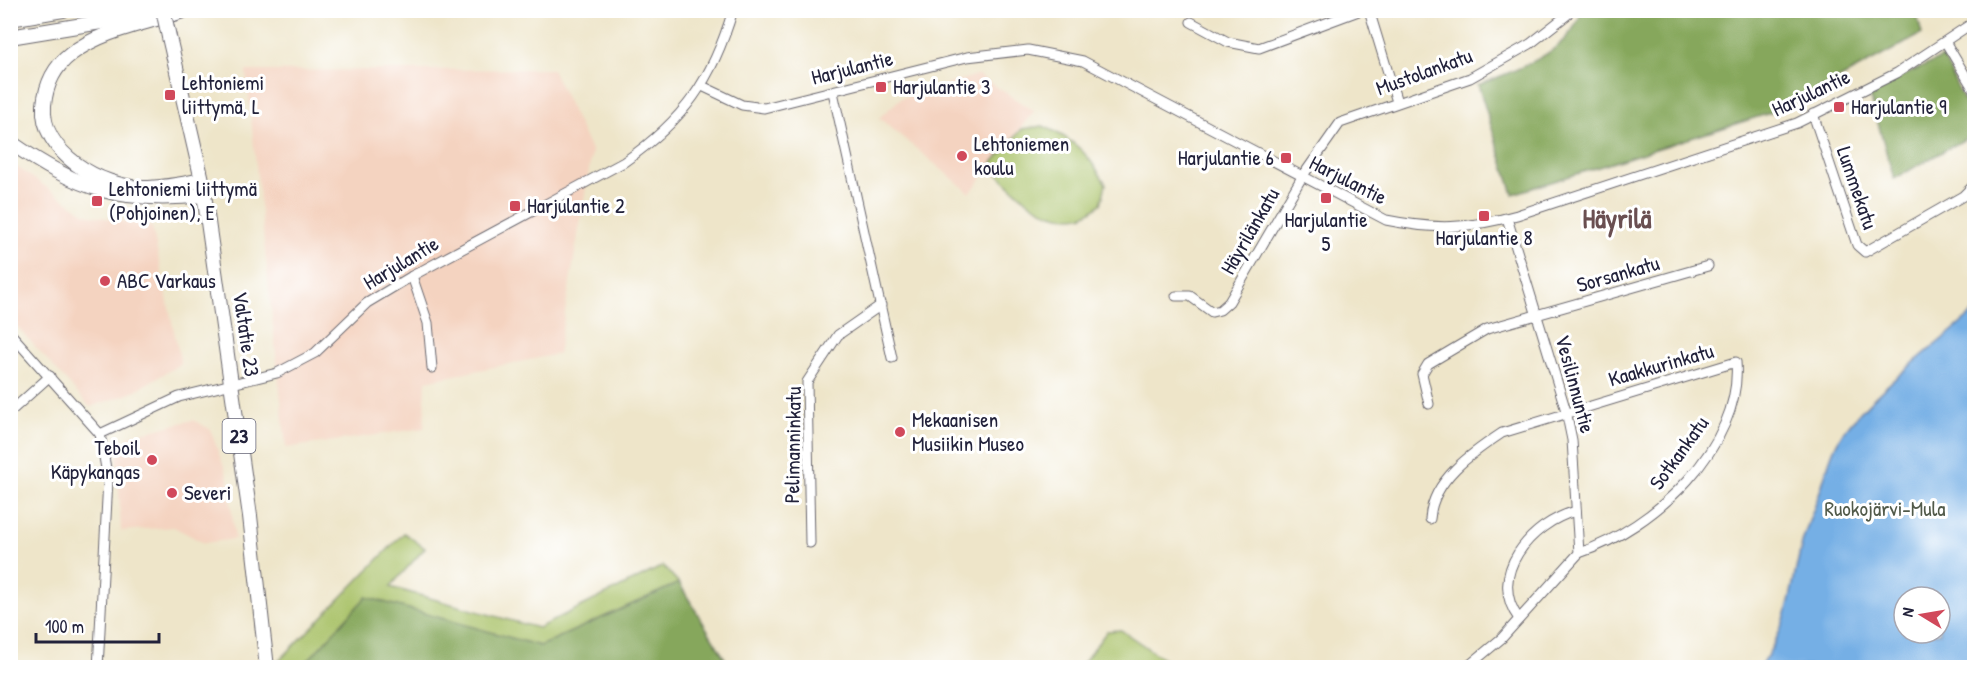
<svg xmlns="http://www.w3.org/2000/svg" width="1985" height="678" font-family="'Patrick Hand',sans-serif">
<rect width="100%" height="100%" fill="#fff"/>
<filter id="ink" filterUnits="userSpaceOnUse"><feTurbulence type="fractalNoise" baseFrequency=".0167" numOctaves="2"/><feDisplacementMap in="SourceGraphic" scale="12" xChannelSelector="R" yChannelSelector="G"/><feConvolveMatrix kernelMatrix="1 2 1 2 8 2 1 2 1" color-interpolation-filters="sRGB"/></filter>
<filter id="wash" filterUnits="userSpaceOnUse"><feTurbulence type="fractalNoise" baseFrequency=".008" numOctaves="4" result="noise"/><feDisplacementMap in="SourceGraphic" scale="24" xChannelSelector="R" yChannelSelector="G"/><feGaussianBlur stdDeviation="1.35" result="paint"/><feColorMatrix in="noise" values="0 0 0 0 0 0 0 0 0 0 0 0 0 0 0 0 0 1.4 0 .05"/><feComposite in="paint" operator="in"/></filter>
<g filter="url(#wash)">
<rect width="100%" height="100%" fill="#eee5c9"/>
<g fill="#f4d3c0">
<path d="M552 69 592 152 558 354 426 381 424 428 286 448 246 71Z"/>
<path d="M978 75 1034 111 970 193 879 118 901 98Z"/>
<path d="M11 163 86 214 152 227 181 364 129 394 90 407 11 320Z"/>
<path d="M193 420 210 429 228 478 235 539 204 543 174 527 121 531 117 452 129 436Z"/>
</g>
<g fill="#a8c166" stroke="#657250" stroke-width="1.5">
<path d="M1043 126C1077 141 1087 153 1106 184L1101 204C1095 208 1087 215 1080 216 1042 223 1014 190 990 166L1022 129Z"/>
<path d="M404 533 425 548 390 587 538 628 663 566 679 583 540 646 366 597 302 667H275V665Z"/>
<path d="M1121 630 1175 667H1080L1107 631Z"/>
</g>
<g fill="#86a75b" stroke="#54644b" stroke-width="1.5">
<path d="M1582 11H1916L1922 34 1783 109 1513 194 1478 85C1517 69 1567 55 1582 11Z"/>
<path d="M1943 57 1974 122V134L1894 179 1869 92Z"/>
<path d="M679 583 730 667H302L366 597 540 646Z"/>
</g>
<path fill="#75afe5" stroke="#4c6890" stroke-width="1.5" fill-rule="evenodd" d="M1974 312V667H1760C1791 623 1790 588 1803 539 1808 522 1816 505 1821 488 1827 470 1832 447 1843 433 1875 389 1933 349 1974 312ZM1904 597H1940V633H1904Z"/>
</g>
<g filter="url(#ink)">
<g fill="none" stroke-linecap="round" stroke-linejoin="round">
<defs>
<g id="minor">
<path d="M1369 10 1397 102"/>
<path d="M1191 22 1228 42 1259 48 1361 10"/>
<path d="M1946 43 1974 90"/>
<path d="M702 86 742 105 764 108 967 57 1028 50 1083 61 1386 220C1435 230 1468 229 1517 215L1797 123 1897 73 1974 22"/>
<path d="M833 92 892 358"/>
<path d="M1813 114 1857 245 1865 252 1963 196 1974 185"/>
<path d="M412 276 428 323 432 368"/>
<path d="M1176 296H1190L1212 312 1220 310 1229 302 1302 177 1340 123 1470 78 1530 44 1567 15 1569 10"/>
<path d="M10 333 100 434 108 480 98 668"/>
<path d="M1429 404 1422 374 1428 364 1487 329 1708 266"/>
<path d="M10 412 50 376"/>
<path d="M100 434 179 397 277 373 315 353 367 303 412 276 624 162C684 120 712 81 733 10"/>
<path d="M1430 519C1432 480 1472 453 1502 433L1736 362C1743 446 1653 529 1579 553"/>
<path d="M810 543 807 382 838 335 881 305"/>
<path d="M1519 619C1486 575 1531 523 1576 511"/>
<path d="M1466 668 1502 638 1579 553 1572 440 1566 411 1507 218"/>
</g>
<g id="highway">
<path d="M186 10C149 23 103 29 71 54 54 67 46 84 44 105 40 153 101 187 143 188 163 188 183 184 202 180"/>
<path d="M10 19 63 10"/>
<path d="M10 37 162 12"/>
<path d="M169 37 202 180 250 516 267 668"/>
<path d="M10 142C79 190 121 204 204 195"/>
</g>
</defs>
<use href="#minor" stroke="#69666d" stroke-width="11"/>
<use href="#highway" stroke="#69666d" stroke-width="16"/>
<use href="#minor" stroke="#fff" stroke-width="9"/>
<use href="#highway" stroke="#fff" stroke-width="14"/>
<defs>
<path id="highway-bridge" d="M163 10 169 37"/>
</defs>
<use href="#highway-bridge" stroke="#69666d" stroke-width="16" stroke-linecap="butt"/>
<use href="#highway-bridge" stroke="#fff" stroke-width="14"/>
</g>
</g>
<g fill="#d1495b" stroke="#fff" stroke-width="2">
<rect x="875" y="81" width="12" height="12" rx="3"/>
<rect x="164" y="89" width="12" height="12" rx="3"/>
<rect x="1833" y="101" width="12" height="12" rx="3"/>
<circle cx="962" cy="156" r="6"/>
<rect x="1280" y="152" width="12" height="12" rx="3"/>
<rect x="1320" y="192" width="12" height="12" rx="3"/>
<rect x="91" y="195" width="12" height="12" rx="3"/>
<rect x="509" y="200" width="12" height="12" rx="3"/>
<rect x="1478" y="210" width="12" height="12" rx="3"/>
<circle cx="105" cy="281" r="6"/>
<circle cx="900" cy="432" r="6"/>
<circle cx="152" cy="460" r="6"/>
<circle cx="172" cy="493" r="6"/>
</g>
<g text-anchor="middle" stroke-width="6" stroke-linejoin="round" paint-order="stroke">
<rect fill="#fff" stroke="#646476" stroke-width="1.5" x="222.5" y="419" width="33" height="34" rx="4.5"/>
<g font-size="20" font-weight="bold" fill="#22223b">
<text x="239" y="443">23</text>
</g>
<g font-size="21" fill="#22223b" stroke="#fff">
<text transform="translate(852 68) rotate(-14)" y="7">Harjulantie</text>
<text transform="translate(1424 72) rotate(-20)" y="7">Mustolankatu</text>
<text transform="translate(1811 93) rotate(-25)" y="7">Harjulantie</text>
<text transform="translate(1348 180) rotate(27)" y="7">Harjulantie</text>
<text transform="translate(1857 188) rotate(71)" y="7">Lummekatu</text>
<text transform="translate(1250 231) rotate(-60)" y="7">Häyrilänkatu</text>
<text transform="translate(401 263) rotate(-31)" y="7">Harjulantie</text>
<text transform="translate(1618 274) rotate(-16)" y="7">Sorsankatu</text>
<text transform="translate(246 334) rotate(82)" y="7">Valtatie 23</text>
<text transform="translate(1661 365) rotate(-16)" y="7">Kaakkurinkatu</text>
<text transform="translate(1575 384) rotate(75)" y="7">Vesilinnuntie</text>
<text transform="translate(793 445) rotate(-89)" y="7">Pelimanninkatu</text>
<text transform="translate(1679 453) rotate(-54)" y="7">Sotkankatu</text>
</g>
<g font-size="21" fill="#22223b" stroke="#fff" text-anchor="start">
<text x="182" y="90">Lehtoniemi<tspan x="182" dy="24">liittymä, L</tspan></text>
<text x="893" y="94">Harjulantie 3</text>
<text x="1851" y="114">Harjulantie 9</text>
<text x="974" y="151">Lehtoniemen<tspan x="974" dy="24">koulu</tspan></text>
<text x="1274" y="165" text-anchor="end">Harjulantie 6</text>
<text x="109" y="196">Lehtoniemi liittymä<tspan x="109" dy="24">(Pohjoinen), E</tspan></text>
<text x="527" y="213">Harjulantie 2</text>
<text x="1326" y="227" text-anchor="middle">Harjulantie<tspan x="1326" dy="24">5</tspan></text>
<text x="1484" y="245" text-anchor="middle">Harjulantie 8</text>
<text x="117" y="288">ABC Varkaus</text>
<text x="912" y="427">Mekaanisen<tspan x="912" dy="24">Musiikin Museo</tspan></text>
<text x="140" y="455" text-anchor="end">Teboil<tspan x="140" dy="24">Käpykangas</tspan></text>
<text x="184" y="500">Severi</text>
</g>
<g font-size="21" fill="#515a4a" stroke="#fff">
<text x="1885" y="516">Ruokojärvi-Mula</text>
</g>
<g font-size="27" font-weight="bold" fill="#6a4f51" stroke="#fff">
<text x="1617" y="228">Häyrilä</text>
</g>
</g>
<rect width="1985" height="678" fill="none" stroke="#fff" stroke-width="36"/>
<g transform="translate(1922 615) rotate(281)"><circle r="28" fill="#ffffff" stroke="#a7a7b1" stroke-width="1.5"/>
<path d="M0-4.5L10 22L0 15L-10 22Z" fill="#d1495b"/>
<text y="-9" font-size="16" font-weight="bold" text-anchor="middle" fill="#22223b">N</text>
</g>
<path d="M36 633v9h123v-9" fill="none" stroke="#22223b" stroke-width="3"/>
<text x="45" y="633" font-size="18" fill="#22223b" stroke="#ffffff" stroke-width="4.5" paint-order="stroke">100 m</text>
</svg>
